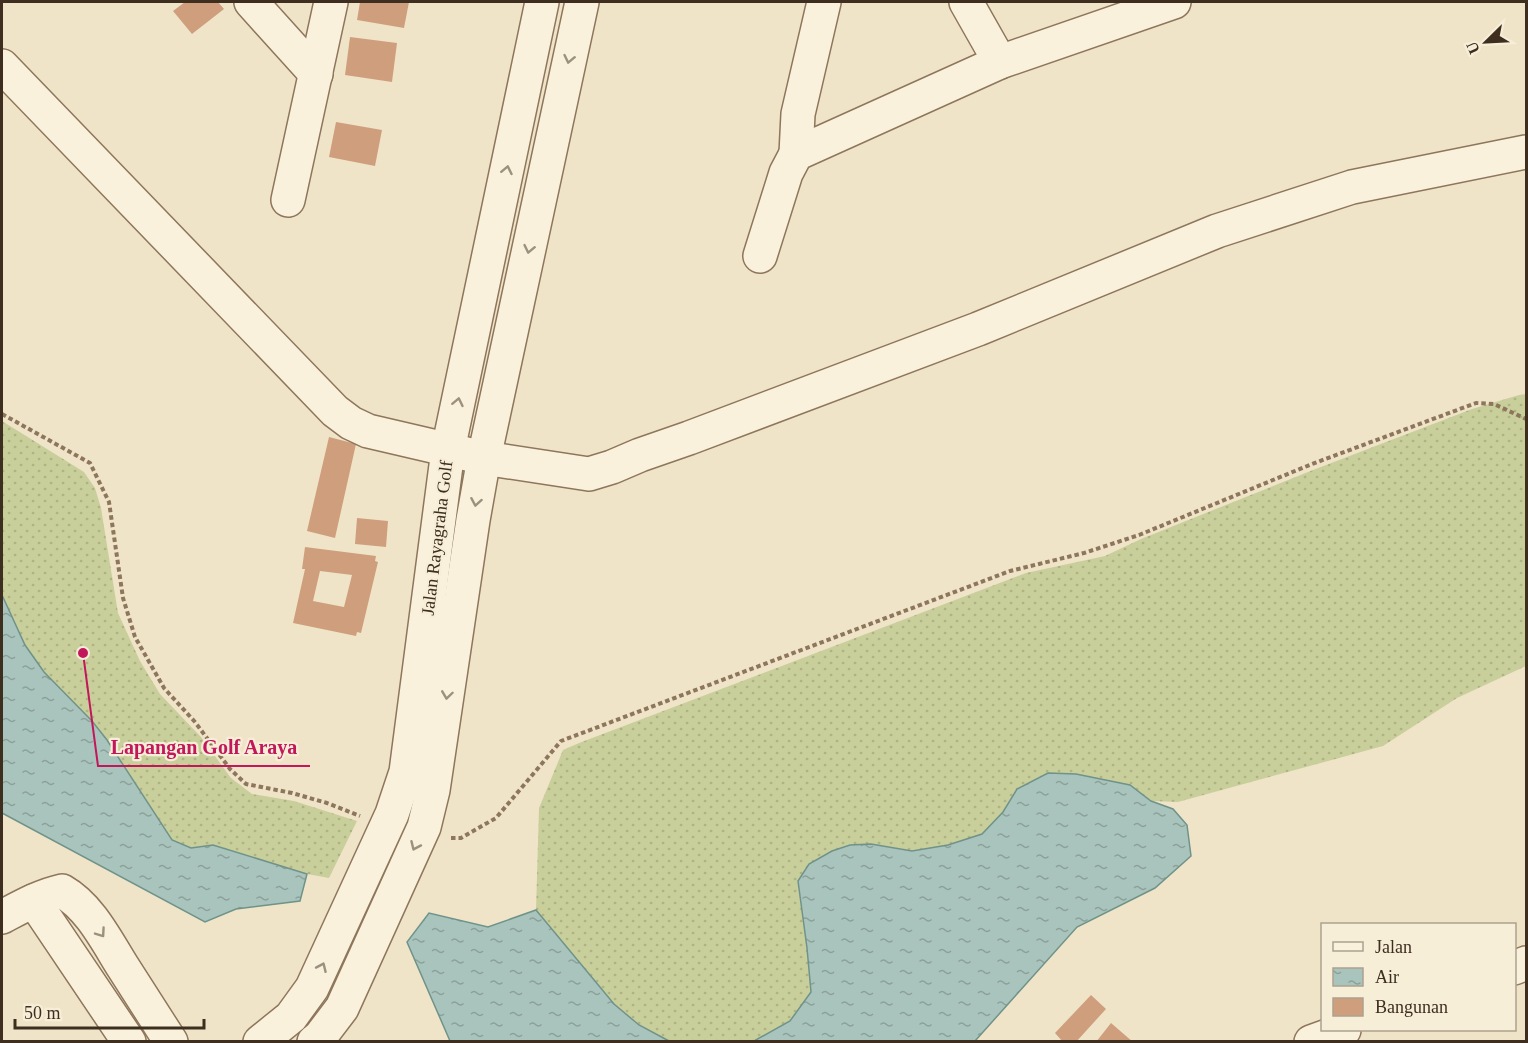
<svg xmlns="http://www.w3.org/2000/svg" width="1528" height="1043" font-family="'Times New Roman',serif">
<defs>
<pattern id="grass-dots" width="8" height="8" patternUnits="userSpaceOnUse" patternTransform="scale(1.5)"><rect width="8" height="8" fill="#c9cf9b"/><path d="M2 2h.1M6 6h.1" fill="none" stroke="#aeb285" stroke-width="1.8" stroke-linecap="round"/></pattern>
<pattern id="water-ripples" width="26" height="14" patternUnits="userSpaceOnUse" patternTransform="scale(1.5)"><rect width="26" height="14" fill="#a9c4bc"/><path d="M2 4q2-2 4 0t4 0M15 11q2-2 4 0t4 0" fill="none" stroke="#8ba098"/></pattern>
</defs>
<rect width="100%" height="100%" fill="#f0e4c8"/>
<g fill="url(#grass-dots)">
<path d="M1526 394V666L1457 698 1383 746 1178 802 1151 801 1130 785 1017 789 1003 812 982 834 948 845 912 851 871 844 850 845 798 881 807 948 811 992 790 1021 754 1041H669L639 1025 614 1004 536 910 539 808 563 750 579 743 1026 573 1105 556 1141 539 1313 470 1472 409 1519 395Z"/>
<path d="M2 421 84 472 95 488 101 508 118 613 140 661 160 694 201 737 231 778 252 794 294 801 357 821 329 878 307 874 213 845 191 848 172 840 107 740 92 721 44 672 25 645 2 595Z"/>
</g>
<g fill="url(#water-ripples)" stroke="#6f938a" stroke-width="1.5">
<path d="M2 595 25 645 44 672 92 721 107 740 172 840 191 848 213 845 307 874 300 901 236 909 205 922 2 813Z"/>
<path d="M1048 773 1076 774 1130 785 1151 801 1173 809 1187 825 1191 856 1155 888 1077 927 975 1041H754L790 1021 811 992 807 948 798 881 809 864 832 851 850 845 871 844 912 851 948 845 982 834 1003 812 1017 789Z"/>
<path d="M536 910 614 1004 639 1025 669 1041H450L407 942 429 913 488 927Z"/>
</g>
<g fill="#cf9f7d" fill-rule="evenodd">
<path d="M185 2H218L224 9 192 34 173 11Z"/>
<path d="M360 2H409L404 28 357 20Z"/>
<path d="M350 37 397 43 392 82 345 75Z"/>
<path d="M336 122 382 130 375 166 329 157Z"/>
<path d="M329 437 356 444 335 538 307 531Z"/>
<path d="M357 518 388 521 386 547 355 544Z"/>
<path d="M305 547 376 556 375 561 378 562 361 633 357 632 356 636 293 623 305 569H302ZM320 571 352 575 344 607 313 601Z"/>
<path d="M1091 995 1106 1009 1076 1042H1063L1055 1033Z"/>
<path d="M1111 1023 1133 1042H1096Z"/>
</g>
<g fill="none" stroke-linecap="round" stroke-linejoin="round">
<defs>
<g id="minor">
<path d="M251 2 316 74"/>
<path d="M966 2 1000 62"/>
<path d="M2 66 335 411 351 423 368 431 484 458 589 474 612 467 640 455 689 438 978 329 1217 231 1352 187 1526 152"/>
<path d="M796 154 798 114 824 2"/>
<path d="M288 200 331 2"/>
<path d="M760 256 786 173 796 154 1000 62 1174 2"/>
<path d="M34 901 129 1042"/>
<path d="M2 917C21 907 40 896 62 891 90 907 106 940 123 967 139 992 155 1017 171 1042"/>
<path d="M1514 968 1526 963"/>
<path d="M260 1042 291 1017 312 988 392 814 406 772 448 450 542 2"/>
<path d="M314 1042 320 1037 342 1008 424 827 433 790 473 520 484 458 582 2"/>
<path d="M1311 1042 1344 1030"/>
</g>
</defs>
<use href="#minor" stroke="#8d765c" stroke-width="36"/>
<g stroke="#8d765c" stroke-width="4" stroke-dasharray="4.5 3" stroke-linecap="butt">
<path d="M2 414 90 463 109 502 123 598 135 637 164 688 195 722 230 769 246 784 292 793 327 803 360 816"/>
<path d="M451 838H461L496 818 561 741 1010 571 1084 553 1139 535 1312 464 1476 403 1494 404 1526 419"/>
</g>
<use href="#minor" stroke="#faf1dc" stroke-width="33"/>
</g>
<defs><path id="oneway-chevron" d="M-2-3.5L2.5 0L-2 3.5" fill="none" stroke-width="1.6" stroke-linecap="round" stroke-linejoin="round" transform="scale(1.5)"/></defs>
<g stroke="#9c907e">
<use href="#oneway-chevron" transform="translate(569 59) rotate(102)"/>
<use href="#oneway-chevron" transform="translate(507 170) rotate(-78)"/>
<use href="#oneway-chevron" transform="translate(529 249) rotate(102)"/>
<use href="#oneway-chevron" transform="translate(458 402) rotate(-78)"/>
<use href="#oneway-chevron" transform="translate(476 502) rotate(100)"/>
<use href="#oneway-chevron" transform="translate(447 695) rotate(98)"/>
<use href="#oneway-chevron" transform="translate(415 846) rotate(114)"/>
<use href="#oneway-chevron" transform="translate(101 933) rotate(55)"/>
<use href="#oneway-chevron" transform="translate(322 967) rotate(-66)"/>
</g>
<g text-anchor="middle" stroke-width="4.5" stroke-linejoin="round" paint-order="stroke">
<g font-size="18" fill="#3d2e20" stroke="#f7eed8">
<text transform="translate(437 538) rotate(-83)" y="6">Jalan Rayagraha Golf</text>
</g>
</g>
<path fill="none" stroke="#c2185b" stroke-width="2" d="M83 653L98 766H310"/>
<circle fill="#c2185b" stroke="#f7eed8" stroke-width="2" cx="83" cy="653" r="6"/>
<g font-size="20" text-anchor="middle" font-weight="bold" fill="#c2185b" stroke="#f7eed8" stroke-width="4.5" stroke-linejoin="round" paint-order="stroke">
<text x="204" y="754">Lapangan Golf Araya</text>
</g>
<rect width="1528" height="1043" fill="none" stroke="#3d2e20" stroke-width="6"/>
<rect x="1321" y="923" width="195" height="108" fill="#f7eed8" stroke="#ada18e" stroke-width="1.5"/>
<rect x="1333" y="942" width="30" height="9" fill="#faf1dc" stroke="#ada18e" stroke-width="1.5"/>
<text x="1375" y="953" font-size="18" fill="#3d2e20">Jalan</text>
<rect x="1333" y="968" width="30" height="18" fill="url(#water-ripples)" stroke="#ada18e" stroke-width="1.5"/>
<text x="1375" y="983" font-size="18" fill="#3d2e20">Air</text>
<rect x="1333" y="998" width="30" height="18" fill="#cf9f7d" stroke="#ada18e" stroke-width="1.5"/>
<text x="1375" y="1013" font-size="18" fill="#3d2e20">Bangunan</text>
<g transform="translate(1486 42) rotate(246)" stroke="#f7eed8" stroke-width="4.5" paint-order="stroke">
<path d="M0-4.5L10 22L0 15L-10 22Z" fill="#3d2e20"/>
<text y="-9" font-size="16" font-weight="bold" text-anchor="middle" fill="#3d2e20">U</text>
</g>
<path d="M15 1019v9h189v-9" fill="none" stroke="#3d2e20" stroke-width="3"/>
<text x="24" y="1019" font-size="18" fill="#3d2e20" stroke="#f7eed8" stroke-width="4.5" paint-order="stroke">50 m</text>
</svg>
